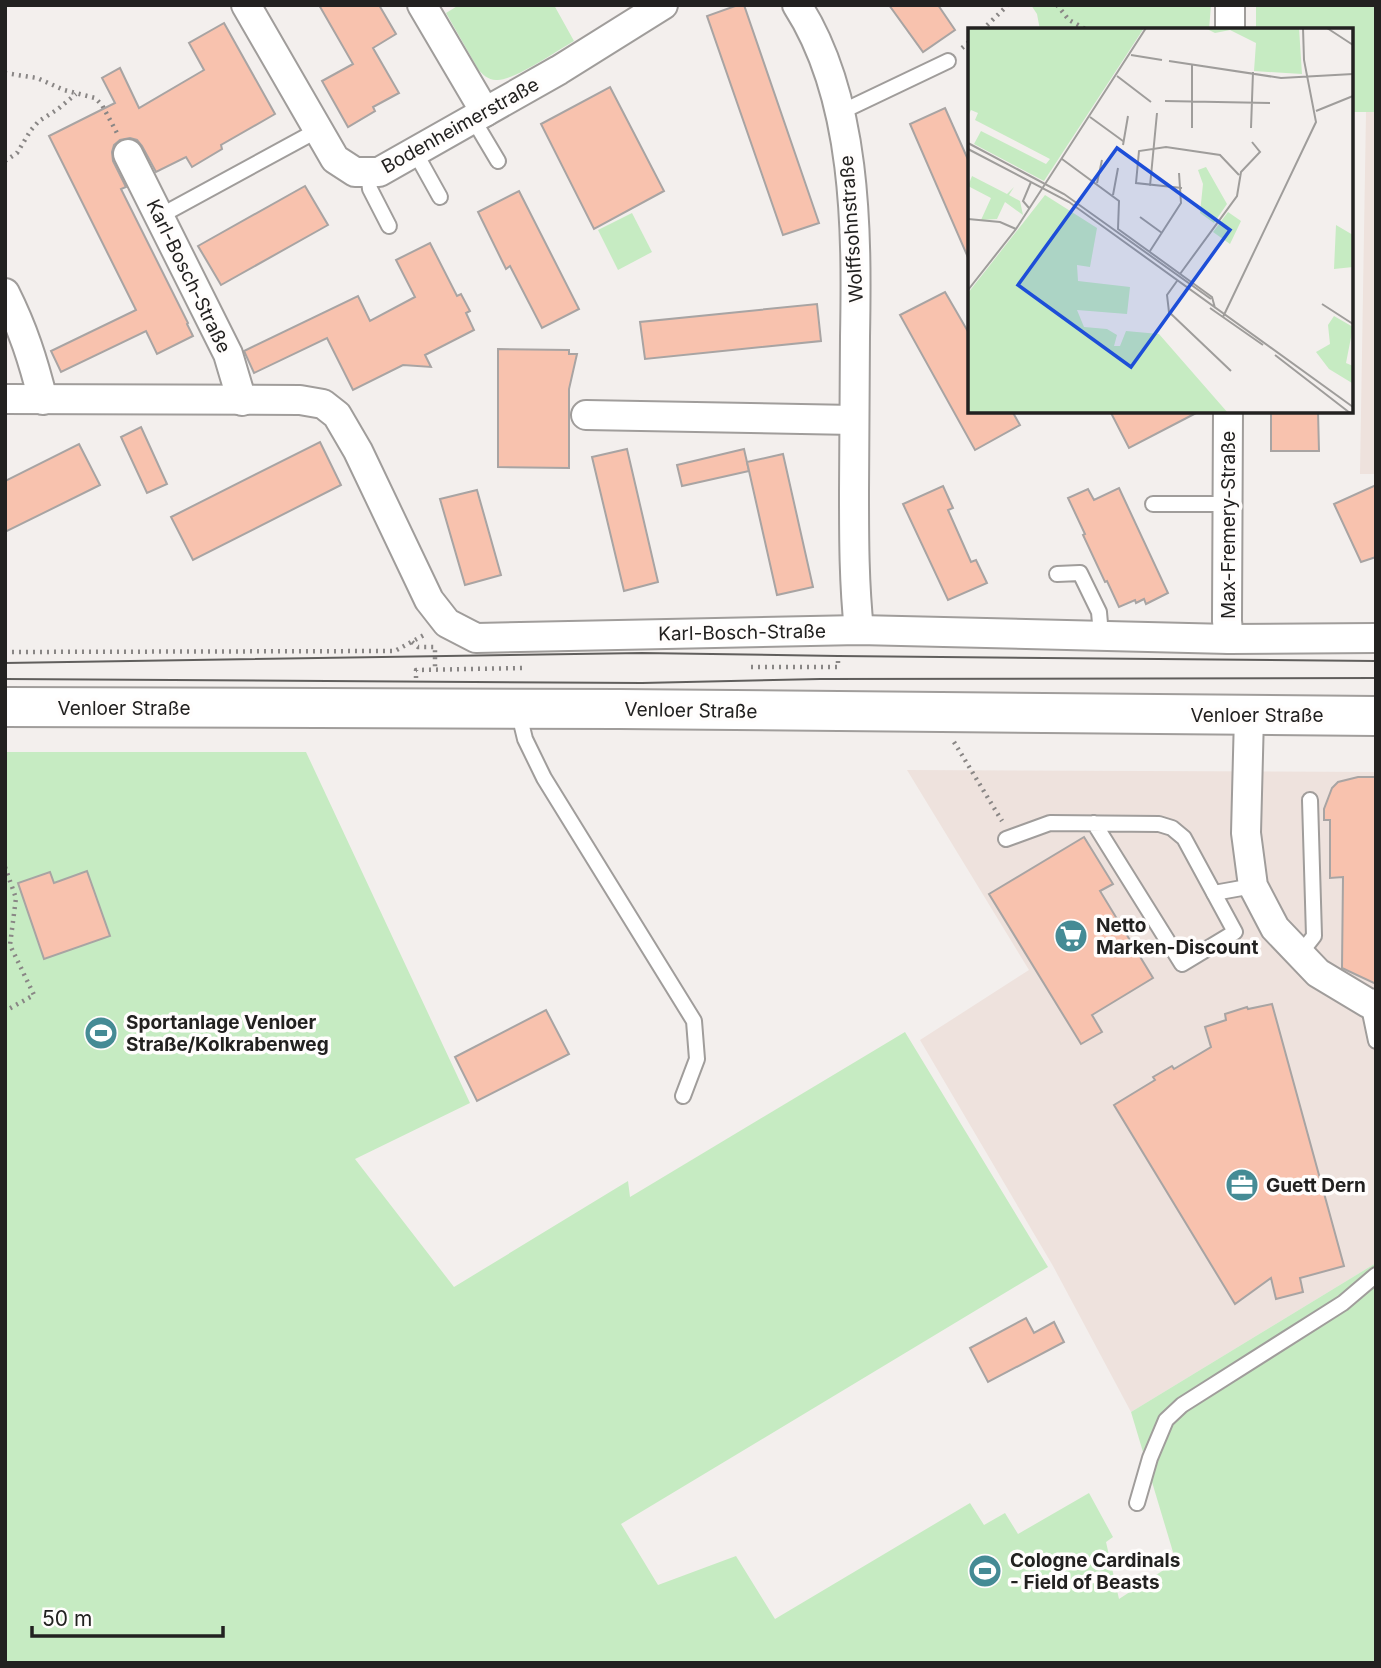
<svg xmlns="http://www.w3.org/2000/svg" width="1381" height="1668" font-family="Inter,sans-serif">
<rect width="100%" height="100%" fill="#f3efed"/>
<g fill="#eee2dd">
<path d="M1366 112H1376V474H1360Z"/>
<path d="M907 770 1376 772V1263L1131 1412 1053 1266 920 1040 1029 970Z"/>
</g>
<g fill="#c6ebc2">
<path d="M459 5H554L574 41C558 50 512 82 496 80 488 80 482 74 478 69L446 13Z"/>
<path d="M1031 5H1211L1209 30H1040L1037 14Z"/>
<path d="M1256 5H1376V112H1351V30H1256Z"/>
<path d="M632 213 652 252 618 270 598 230Z"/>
<path d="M5 752H306L470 1103 355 1159 454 1287 628 1181 630 1197 905 1032 1048 1267 621 1524 658 1585 736 1556 775 1619 970 1503 984 1525 1005 1513 1018 1534 1089 1493 1113 1537 1106 1542 1119 1599 1176 1562 1131 1412 1376 1263V1663H5Z"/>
</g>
<g fill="#f8c2ae" stroke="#a8a4a3" stroke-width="2">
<path d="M319 5H379L396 34 373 48 399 93 373 107 375 111 348 127 322 81 353 64Z"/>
<path d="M738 5H744L819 223 783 235 707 16Z"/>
<path d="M889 5H938L955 30 923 52Z"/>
<path d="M224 23 275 114 221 145 222 149 192 167 186 157 156 172 142 146 137 140 130 138 120 140 114 145 112 152 113 161 126 187 121 189 188 323 187 324 193 336 157 354 146 331 61 372 51 351 136 310 49 136 115 103 102 78 120 68 139 108 204 70 189 43Z"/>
<path d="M610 87 664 191 594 229 541 124Z"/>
<path d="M945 108 970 164V262L910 124Z"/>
<path d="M305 186 328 225 221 285 198 246Z"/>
<path d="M519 191 579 309 542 328 510 266 506 269 478 212Z"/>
<path d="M430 243 457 296 461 294 470 311 466 313 474 330 425 355 431 367 403 365 353 390 327 338 254 373 244 351 358 296 370 321 415 297 396 260Z"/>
<path d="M945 292 970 335V411H1012L1020 425 975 450 900 315Z"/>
<path d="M817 304 821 341 645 359 640 322Z"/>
<path d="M498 349 569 350V354H577L569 389V468L498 467Z"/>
<path d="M1110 411H1200L1129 448Z"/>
<path d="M1271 411H1318L1319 451H1271Z"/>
<path d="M141 427 167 484 147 493 121 437Z"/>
<path d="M320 442 341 485 193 560 171 517Z"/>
<path d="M79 444 100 485 5 532V481Z"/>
<path d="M627 449 658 582 624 591 592 457Z"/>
<path d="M744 449 749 471 682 486 677 465Z"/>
<path d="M783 454 813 587 777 595 747 462Z"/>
<path d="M1376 485V557L1361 562 1334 504Z"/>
<path d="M943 486 953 508 948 510 971 562 976 560 987 583 948 600 903 504Z"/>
<path d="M1119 488 1168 593 1146 604 1144 599 1136 603 1135 600 1119 607 1107 581 1105 582 1083 535 1085 534 1068 498 1088 489 1094 500Z"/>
<path d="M477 490 501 575 465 585 440 499Z"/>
<path d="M1358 777H1376V984L1342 968 1343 877 1330 878V820H1324V809L1332 788 1338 782Z"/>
<path d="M1084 837 1113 884 1100 891 1153 978 1092 1015 1102 1032 1081 1044 989 894Z"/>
<path d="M87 871 110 936 44 959 18 883 50 872 54 883Z"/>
<path d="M1272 1004 1344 1266 1300 1278 1303 1292 1276 1299 1271 1278 1235 1304 1114 1105 1155 1080 1153 1077 1172 1066 1174 1069 1211 1047 1205 1027 1226 1020 1225 1014 1247 1007 1248 1009Z"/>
<path d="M546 1010 569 1054 477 1101 455 1057Z"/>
<path d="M1026 1318 1034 1333 1054 1322 1064 1342 988 1382 970 1348Z"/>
</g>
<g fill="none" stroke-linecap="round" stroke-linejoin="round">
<defs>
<g id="lane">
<path d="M839 113 948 61"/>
<path d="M473 119 498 161"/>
<path d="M415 152 440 197"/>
<path d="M368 172 370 189 389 226"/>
<path d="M160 216 318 130"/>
<path d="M1153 504H1227"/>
<path d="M1057 574 1080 573 1099 612 1101 635"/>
<path d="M518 710 525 739 544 778 694 1021 697 1059 683 1096"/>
<path d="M1006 839 1050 823 1159 824 1172 828 1184 838 1235 932 1182 964 1094 823"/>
<path d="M1214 893 1253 886"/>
<path d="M1300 954 1314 936 1310 800"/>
<path d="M1368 1003 1376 1041"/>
<path d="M1137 1503 1150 1458 1166 1420 1182 1405 1343 1303 1376 1275"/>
</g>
<g id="street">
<path d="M246 5 335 159 355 172H379L559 70 663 5"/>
<path d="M422 5 485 112"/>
<path d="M797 5C857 98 857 230 855 337 855 388 854 440 854 491 854 538 854 584 859 630"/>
<path d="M1230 30V5"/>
<path d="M128 154 228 354 242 401"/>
<path d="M5 293C23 329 33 360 43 400"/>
<path d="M5 399 300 400 323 404 337 415 358 451 429 600 447 623 476 638 859 630 1229 639 1376 638"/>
<path d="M1228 411 1227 621 1229 639"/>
<path d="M586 415 854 420"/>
<path d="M1249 716 1246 833 1253 886 1275 928 1318 973 1368 1003 1376 1004"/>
</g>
<path id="secondary" d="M5 707 620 709 1376 716"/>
</defs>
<use href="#lane" stroke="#a09d9b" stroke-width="18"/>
<use href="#street" stroke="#a09d9b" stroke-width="32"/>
<use href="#secondary" stroke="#a09d9b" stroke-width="42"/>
<g stroke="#898685" stroke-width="4.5" stroke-dasharray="2 5" stroke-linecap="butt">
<path d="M1057 5 1069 20 1087 30"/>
<path d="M982 30 1008 5"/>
<path d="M962 48 970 41"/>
<path d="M5 73 37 78 64 90 95 98 102 105 117 133"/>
<path d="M5 161 17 153 31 130 39 121 58 109 76 94"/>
<path d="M412 642 418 647H435V669"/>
<path d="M5 652 395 651 424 635"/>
<path d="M751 667H838V657"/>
<path d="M416 678V670L525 668"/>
<path d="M954 742 1002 821"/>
<path d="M5 867 16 898 10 945 34 995 5 1011"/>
</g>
<use href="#lane" stroke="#fff" stroke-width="14"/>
<use href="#street" stroke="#fff" stroke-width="28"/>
<use href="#secondary" stroke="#fff" stroke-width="38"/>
<g stroke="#605e5c" stroke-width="2">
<path d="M5 663 642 653 838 656 1376 661"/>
<path d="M5 679 642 683 820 679 1376 678"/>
</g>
</g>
<defs>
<symbol id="supermarket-disc" viewBox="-11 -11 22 22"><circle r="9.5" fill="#458b95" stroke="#fffdfc"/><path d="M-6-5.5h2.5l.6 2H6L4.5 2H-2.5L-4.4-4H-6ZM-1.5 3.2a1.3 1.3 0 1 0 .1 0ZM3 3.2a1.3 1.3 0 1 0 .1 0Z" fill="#fff"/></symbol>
<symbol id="stadium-disc" viewBox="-11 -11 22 22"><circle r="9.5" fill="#458b95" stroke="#fffdfc"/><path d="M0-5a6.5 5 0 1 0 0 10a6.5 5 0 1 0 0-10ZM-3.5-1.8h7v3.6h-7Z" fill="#fff"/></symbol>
<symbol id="office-disc" viewBox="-11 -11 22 22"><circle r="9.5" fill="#458b95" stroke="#fffdfc"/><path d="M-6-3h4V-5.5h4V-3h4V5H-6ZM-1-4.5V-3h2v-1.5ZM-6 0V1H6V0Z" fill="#fff"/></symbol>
</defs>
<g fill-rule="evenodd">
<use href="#supermarket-disc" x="1052" y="917" width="38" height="38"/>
<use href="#stadium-disc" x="82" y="1014" width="38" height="38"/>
<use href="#office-disc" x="1223" y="1166" width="38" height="38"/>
<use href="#stadium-disc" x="966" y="1552" width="38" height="38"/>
</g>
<g text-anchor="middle" stroke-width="7" stroke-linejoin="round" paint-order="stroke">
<g font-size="19" fill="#222120" stroke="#fffdfc">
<text transform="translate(460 125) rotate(-29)" y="7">Bodenheimerstraße</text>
<text transform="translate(851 229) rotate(-94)" y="7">Wolffsohnstraße</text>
<text transform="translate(189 276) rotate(64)" y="7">Karl-Bosch-Straße</text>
<text transform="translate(1228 525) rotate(-90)" y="7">Max-Fremery-Straße</text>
<text transform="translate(742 632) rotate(-1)" y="7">Karl-Bosch-Straße</text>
<text x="124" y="715">Venloer Straße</text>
<text transform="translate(691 710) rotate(1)" y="7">Venloer Straße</text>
<text x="1257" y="722">Venloer Straße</text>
</g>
<g font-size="19" font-weight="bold" fill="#222120" stroke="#fffdfc" text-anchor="start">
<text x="1096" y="932">Netto<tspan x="1096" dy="22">Marken-Discount</tspan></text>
<text x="126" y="1029">Sportanlage Venloer<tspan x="126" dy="22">Straße/Kolkrabenweg</tspan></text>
<text x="1266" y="1192">Guett Dern</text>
<text x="1010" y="1567">Cologne Cardinals<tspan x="1010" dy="22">- Field of Beasts</tspan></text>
</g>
</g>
<g transform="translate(968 28)">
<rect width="385" height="385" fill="#f3efed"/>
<path d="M0 0H176L76 153 6 116 13 103 78 136 82 131 7 92 10 85 3 82 0 88ZM237 0H331L334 46 286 43 288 15 262 2 247 5ZM238 139 259 176 246 195 232 185 235 156 230 142ZM4 148 39 166 46 159 41 167 52 173 55 187 37 174 29 191 13 192 23 170 0 158ZM77 167 129 200 122 239 109 237 110 253 162 259 159 286 109 282 116 299 139 301 149 307 146 318H152L158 303 191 306 260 385H0V265ZM260 184 273 193 262 216 245 204ZM368 197 385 207V239L366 241ZM366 288 385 299 378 335 385 338 384 355 361 341 348 324 362 316 360 297Z" fill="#c6ebc2"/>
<path fill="none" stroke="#9f9d9b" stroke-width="2" d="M359 0 385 17M163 27 194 32M201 33 313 50 385 46M149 48 183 74M197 73 302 75M348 83 385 68M122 89 155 113M224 100V36M283 100 285 44M0 115 96 166 243 271M155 117 160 88M0 121 101 174 385 379M94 131 151 173 150 201 244 269 247 280M129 155 134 132M182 158 189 85M214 160 168 155 171 123 198 119 252 127 271 147M145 167 150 140M61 180 55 173 63 154M172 189 194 205M0 191 32 194 48 201M182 223 213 175 211 145M212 246 269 168 273 144 292 124 284 114M209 253 199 267 201 284 263 343M0 262 48 201 178 0M354 276 385 296M242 280 295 317M255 289 348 94 336 32 335 0M307 327 382 385"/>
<path fill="#1d4ed8" fill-opacity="0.15" stroke="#1d4ed8" stroke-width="3.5" d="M149 120 262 202 163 339 50 257Z"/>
<rect width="385" height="385" fill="none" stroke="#222120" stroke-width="3.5"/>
</g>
<rect width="1381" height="1668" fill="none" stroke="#222120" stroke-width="14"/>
<path d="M32 1626v10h191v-10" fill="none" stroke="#222120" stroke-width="3.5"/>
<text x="42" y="1626" font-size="21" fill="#222120" stroke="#fffdfc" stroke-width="5" paint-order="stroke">50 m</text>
</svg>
